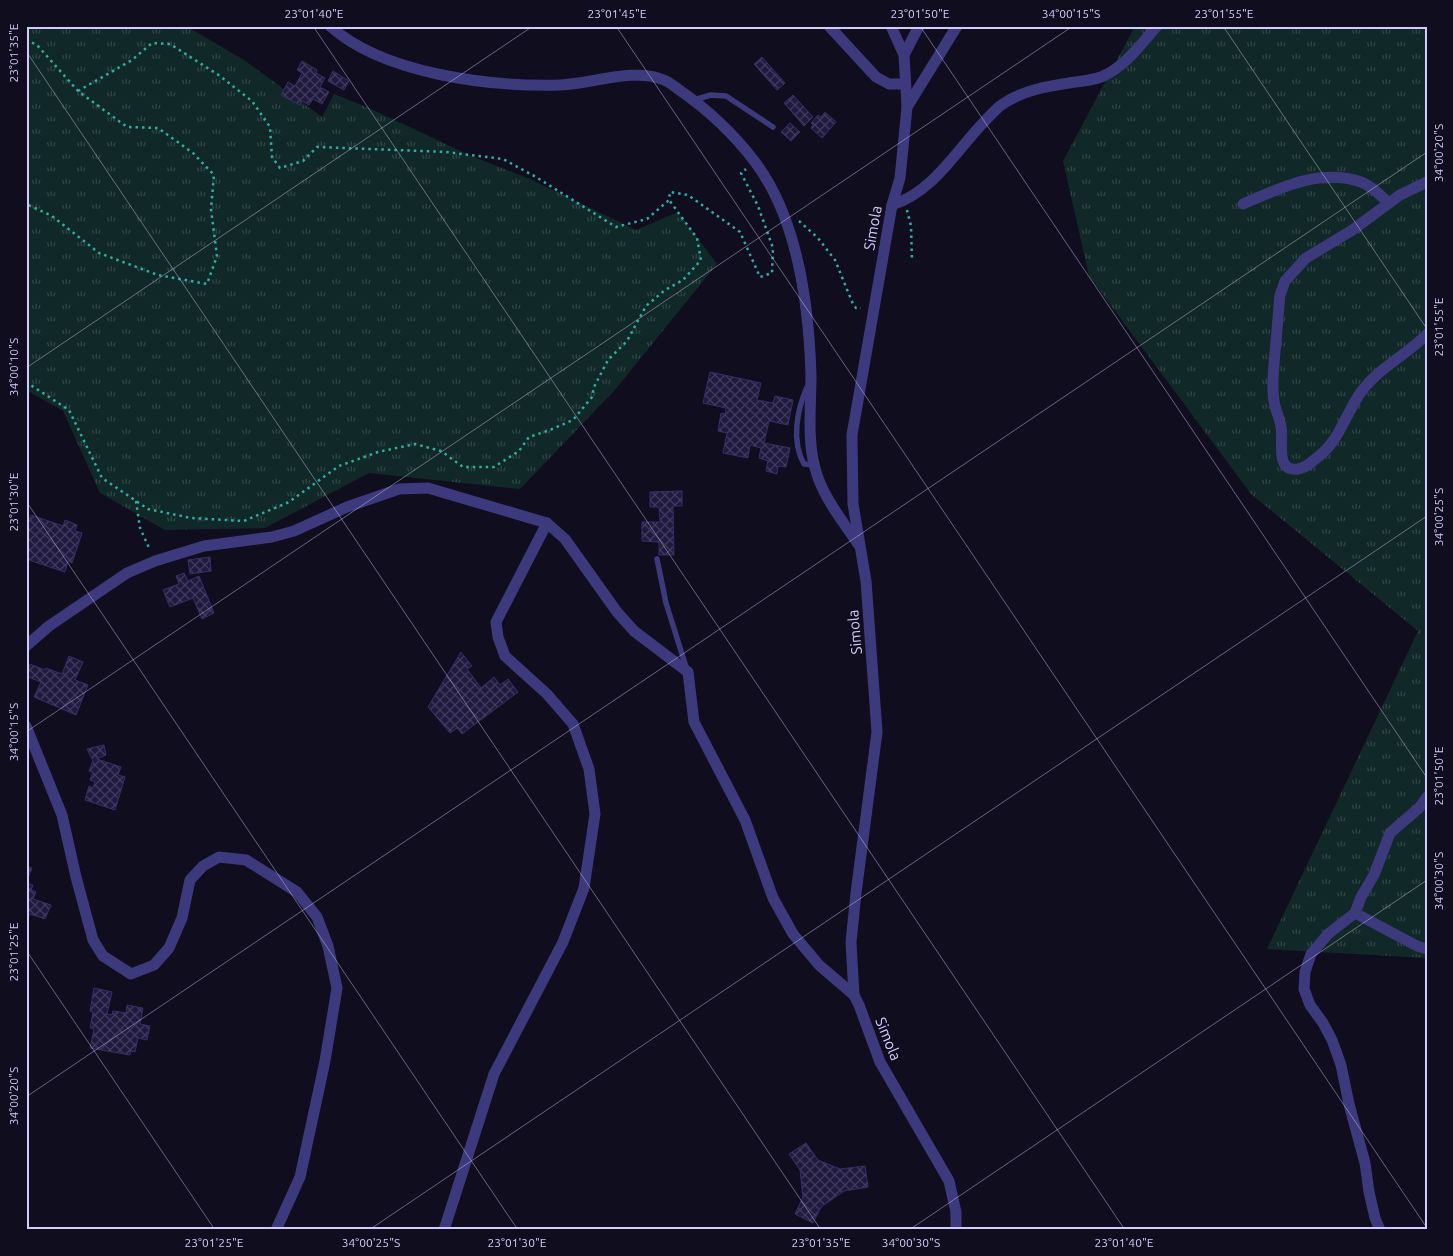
<svg xmlns="http://www.w3.org/2000/svg" width="1453" height="1256" font-family="Ubuntu,sans-serif">
<defs>
<pattern id="grass-tufts" width="24" height="20" patternUnits="userSpaceOnUse" patternTransform="scale(1.25)"><rect width="24" height="20" fill="#102827"/><path d="M3 7l-1-3M5 7V3M7 7l1-3M15 17l-1-3M17 17v-4M19 17l1-3" fill="none" stroke="#324647"/></pattern>
<pattern id="building-cross-hatch" width="8" height="8" patternUnits="userSpaceOnUse" patternTransform="scale(1.25)"><rect width="8" height="8" fill="#211a3f"/><path d="M0 0l8 8M0 8l8-8" fill="none" stroke="#403a5c"/></pattern>
</defs>
<rect width="100%" height="100%" fill="#100d1f"/>
<g fill="url(#grass-tufts)">
<path d="M26 26H186L244 60 322 117 334 94 371 109 469 155 530 179 636 230 678 212 717 264 614 391 520 489 369 473 265 528 165 530 100 493 63 411 26 390Z"/>
<path d="M1135 26H1427V958L1267 949 1418 631 1251 494 1089 276 1063 161Z"/>
</g>
<g fill="url(#building-cross-hatch)" stroke="#382d6a">
<path d="M762 57 785 83 777 90 754 64Z"/>
<path d="M302 61 317 70 316 73 325 78 320 87 329 92 322 104 313 99 309 105 302 101 300 105 281 95 288 82 295 86 302 73 297 70Z"/>
<path d="M333 71 349 81 344 90 328 81Z"/>
<path d="M793 95 813 117 804 126 784 103Z"/>
<path d="M825 112 836 122 822 138 811 128 813 125 811 123 818 115 821 117Z"/>
<path d="M790 123 800 132 791 141 781 132Z"/>
<path d="M710 372 761 383 757 400 773 403 775 396 793 400 788 425 769 421 764 443 790 448 786 467 778 466 777 474 766 471 768 461 759 458 761 448 750 445 748 458 723 453 727 433 718 431 721 413 725 414 726 408 703 403Z"/>
<path d="M682 491V506H673L674 555H659V542L642 541V522H660L659 507H650V492Z"/>
<path d="M31 515 63 526 65 520 77 525 75 531 82 533 72 563 68 561 65 572 26 559V528Z"/>
<path d="M210 557 211 571 190 574 188 560Z"/>
<path d="M184 573 188 581 199 576 214 613 202 619 193 598 170 607 163 590 179 584 176 576Z"/>
<path d="M461 652 472 666 467 669 481 688 494 677 500 685 508 679 518 692 462 734 457 728 450 733 428 707Z"/>
<path d="M69 656 83 662 75 680 88 685 76 715 34 697 41 682 26 676 30 664 45 670 46 668 62 674Z"/>
<path d="M104 745 106 755 97 759 121 767 118 775 125 777 115 810 85 800 89 786 93 788 95 782 90 780 93 772 89 771 93 761 87 749Z"/>
<path d="M26 866 32 868 26 883Z"/>
<path d="M26 883 33 885 31 890 36 892 33 899 51 905 45 919 30 914 26 923Z"/>
<path d="M94 988 112 992 107 1014 112 1015 113 1011 126 1013 127 1005 143 1008 140 1024 150 1026 147 1040 138 1038 135 1052 131 1051 130 1055 90 1048 94 1029 90 1028 93 1012 90 1011Z"/>
<path d="M806 1143 818 1160 840 1169 865 1166 868 1187 844 1191 821 1207 813 1223 795 1214 803 1197 800 1170 789 1154Z"/>
</g>
<g fill="none" stroke-linecap="round" stroke-linejoin="round">
<g stroke="#32aca4" stroke-width="2.5" stroke-dasharray="2.5 4" stroke-linecap="butt">
<path d="M26 40 37 45 78 91 127 127 158 128 193 153 214 175 211 209 217 256 207 284 158 275 99 253 52 216 26 204"/>
<path d="M78 91 132 60 152 43 170 44 220 76 252 101 270 127 272 157 280 168 303 161 317 147 446 152 503 159 536 177 616 227 647 219 669 200 670 192 688 195 740 232 760 277 772 273 773 248 758 206 741 173 746 169"/>
<path d="M907 210 911 226 912 261"/>
<path d="M799 221 818 238 835 260 853 304 856 308H861"/>
<path d="M26 382 69 410 102 478 148 509 191 518 244 521 289 502 339 466 378 452 415 444 441 451 463 467H494L519 451 529 437 550 430 573 420 592 397 594 387 608 360 627 341 646 306 665 290 683 280 701 260 697 238 669 200"/>
<path d="M136 501 140 528 150 550"/>
</g>
<g stroke="#3c3a7c" stroke-width="5.5">
<path d="M694 100 711 95 726 96 773 127"/>
<path d="M807 387C797 410 791 441 804 464L814 465"/>
<path d="M657 559 666 603 687 670"/>
</g>
<g stroke="#3c3a7c" stroke-width="11">
<path d="M330 26C383 74 490 87 560 85 592 84 634 67 664 80 669 82 674 86 678 89 707 109 734 134 755 162 798 219 809 306 811 376 811 406 807 439 815 468 822 496 842 520 858 544"/>
<path d="M829 26 876 77 889 84H905"/>
<path d="M891 26 904 55"/>
<path d="M907 107 904 55 919 26"/>
<path d="M1427 182 1400 195 1351 231 1306 258 1285 281 1280 295C1278 314 1277 333 1275 352 1274 368 1271 385 1274 401 1275 410 1280 418 1281 427 1284 440 1274 472 1298 469 1304 468 1310 464 1314 460 1340 442 1344 416 1361 392 1378 368 1407 355 1427 334"/>
<path d="M1243 204C1280 188 1320 168 1361 182 1372 186 1380 195 1389 203"/>
<path d="M892 205C933 192 955 152 984 122 989 117 994 111 1000 106 1021 90 1049 86 1075 82 1083 81 1093 80 1101 77 1124 68 1141 44 1157 26"/>
<path d="M26 646 49 626 127 573 155 561 204 546 272 537 294 531 347 507 399 489 428 488 547 523 565 539 617 612 634 631 688 672 694 722 745 820 773 898 793 934 819 965 854 995"/>
<path d="M26 726 62 815 76 877 93 940 103 956 131 974 154 965 169 948 182 918 190 880 203 866 219 857 246 860 297 892 317 917 328 946 337 988 325 1061 300 1177 276 1230"/>
<path d="M1355 913 1417 946 1427 949"/>
<path d="M444 1230 494 1074 563 942 584 888 595 814 589 769 573 724 547 694 505 656 498 637 496 622 547 523"/>
<path d="M956 1230V1212L949 1181 880 1062 859 1005 854 995 851 942 856 893 877 732 866 581 853 504 852 435 892 205 900 178 907 107 957 26"/>
<path d="M1380 1230 1375 1218 1369 1192 1365 1163 1349 1104 1341 1065 1332 1040 1323 1023 1310 1005 1304 989 1305 972 1311 954 1328 934 1355 913 1361 897 1374 875 1390 833 1419 808 1427 797"/>
</g>
</g>
<path fill="none" stroke="#d2ccfd" stroke-width="1" stroke-opacity="0.45" d="M313 26 1125 1230M616 26 1427 1228M920 26 1427 778M1223 26 1427 329M26 51 821 1230M26 368 533 26M26 501 518 1230M26 732 1073 26M26 950 215 1230M26 1097 1427 152M369 1230 1427 516M909 1230 1427 880"/>
<g text-anchor="middle" stroke-width="4" stroke-linejoin="round" paint-order="stroke">
<g font-size="15" fill="#d2ccfd" stroke="#100d1f">
<text transform="translate(873 228) rotate(-80)" y="5">Simola</text>
<text transform="translate(855 632) rotate(-95)" y="5">Simola</text>
<text transform="translate(888 1039) rotate(68)" y="5">Simola</text>
</g>
</g>
<rect width="1453" height="1256" fill="none" stroke="#100d1f" stroke-width="55"/>
<rect x="28" y="28" width="1398" height="1200" fill="none" stroke="#d2ccfd" stroke-width="2"/>
<g font-size="12" text-anchor="middle" fill="#d2ccfd">
<text x="314" y="18">23°01'40"E</text>
<text x="617" y="18">23°01'45"E</text>
<text x="920" y="18">23°01'50"E</text>
<text x="1071" y="18">34°00'15"S</text>
<text x="1224" y="18">23°01'55"E</text>
<text transform="translate(14 53) rotate(-90)" y="4">23°01'35"E</text>
<text transform="translate(1439 153) rotate(-90)" y="4">34°00'20"S</text>
<text transform="translate(1439 327) rotate(-90)" y="4">23°01'55"E</text>
<text transform="translate(14 367) rotate(-90)" y="4">34°00'10"S</text>
<text transform="translate(14 502) rotate(-90)" y="4">23°01'30"E</text>
<text transform="translate(1439 517) rotate(-90)" y="4">34°00'25"S</text>
<text transform="translate(14 732) rotate(-90)" y="4">34°00'15"S</text>
<text transform="translate(1439 776) rotate(-90)" y="4">23°01'50"E</text>
<text transform="translate(1439 881) rotate(-90)" y="4">34°00'30"S</text>
<text transform="translate(14 952) rotate(-90)" y="4">23°01'25"E</text>
<text transform="translate(14 1096) rotate(-90)" y="4">34°00'20"S</text>
<text x="214" y="1247">23°01'25"E</text>
<text x="371" y="1247">34°00'25"S</text>
<text x="517" y="1247">23°01'30"E</text>
<text x="821" y="1247">23°01'35"E</text>
<text x="911" y="1247">34°00'30"S</text>
<text x="1124" y="1247">23°01'40"E</text>
</g>
</svg>
